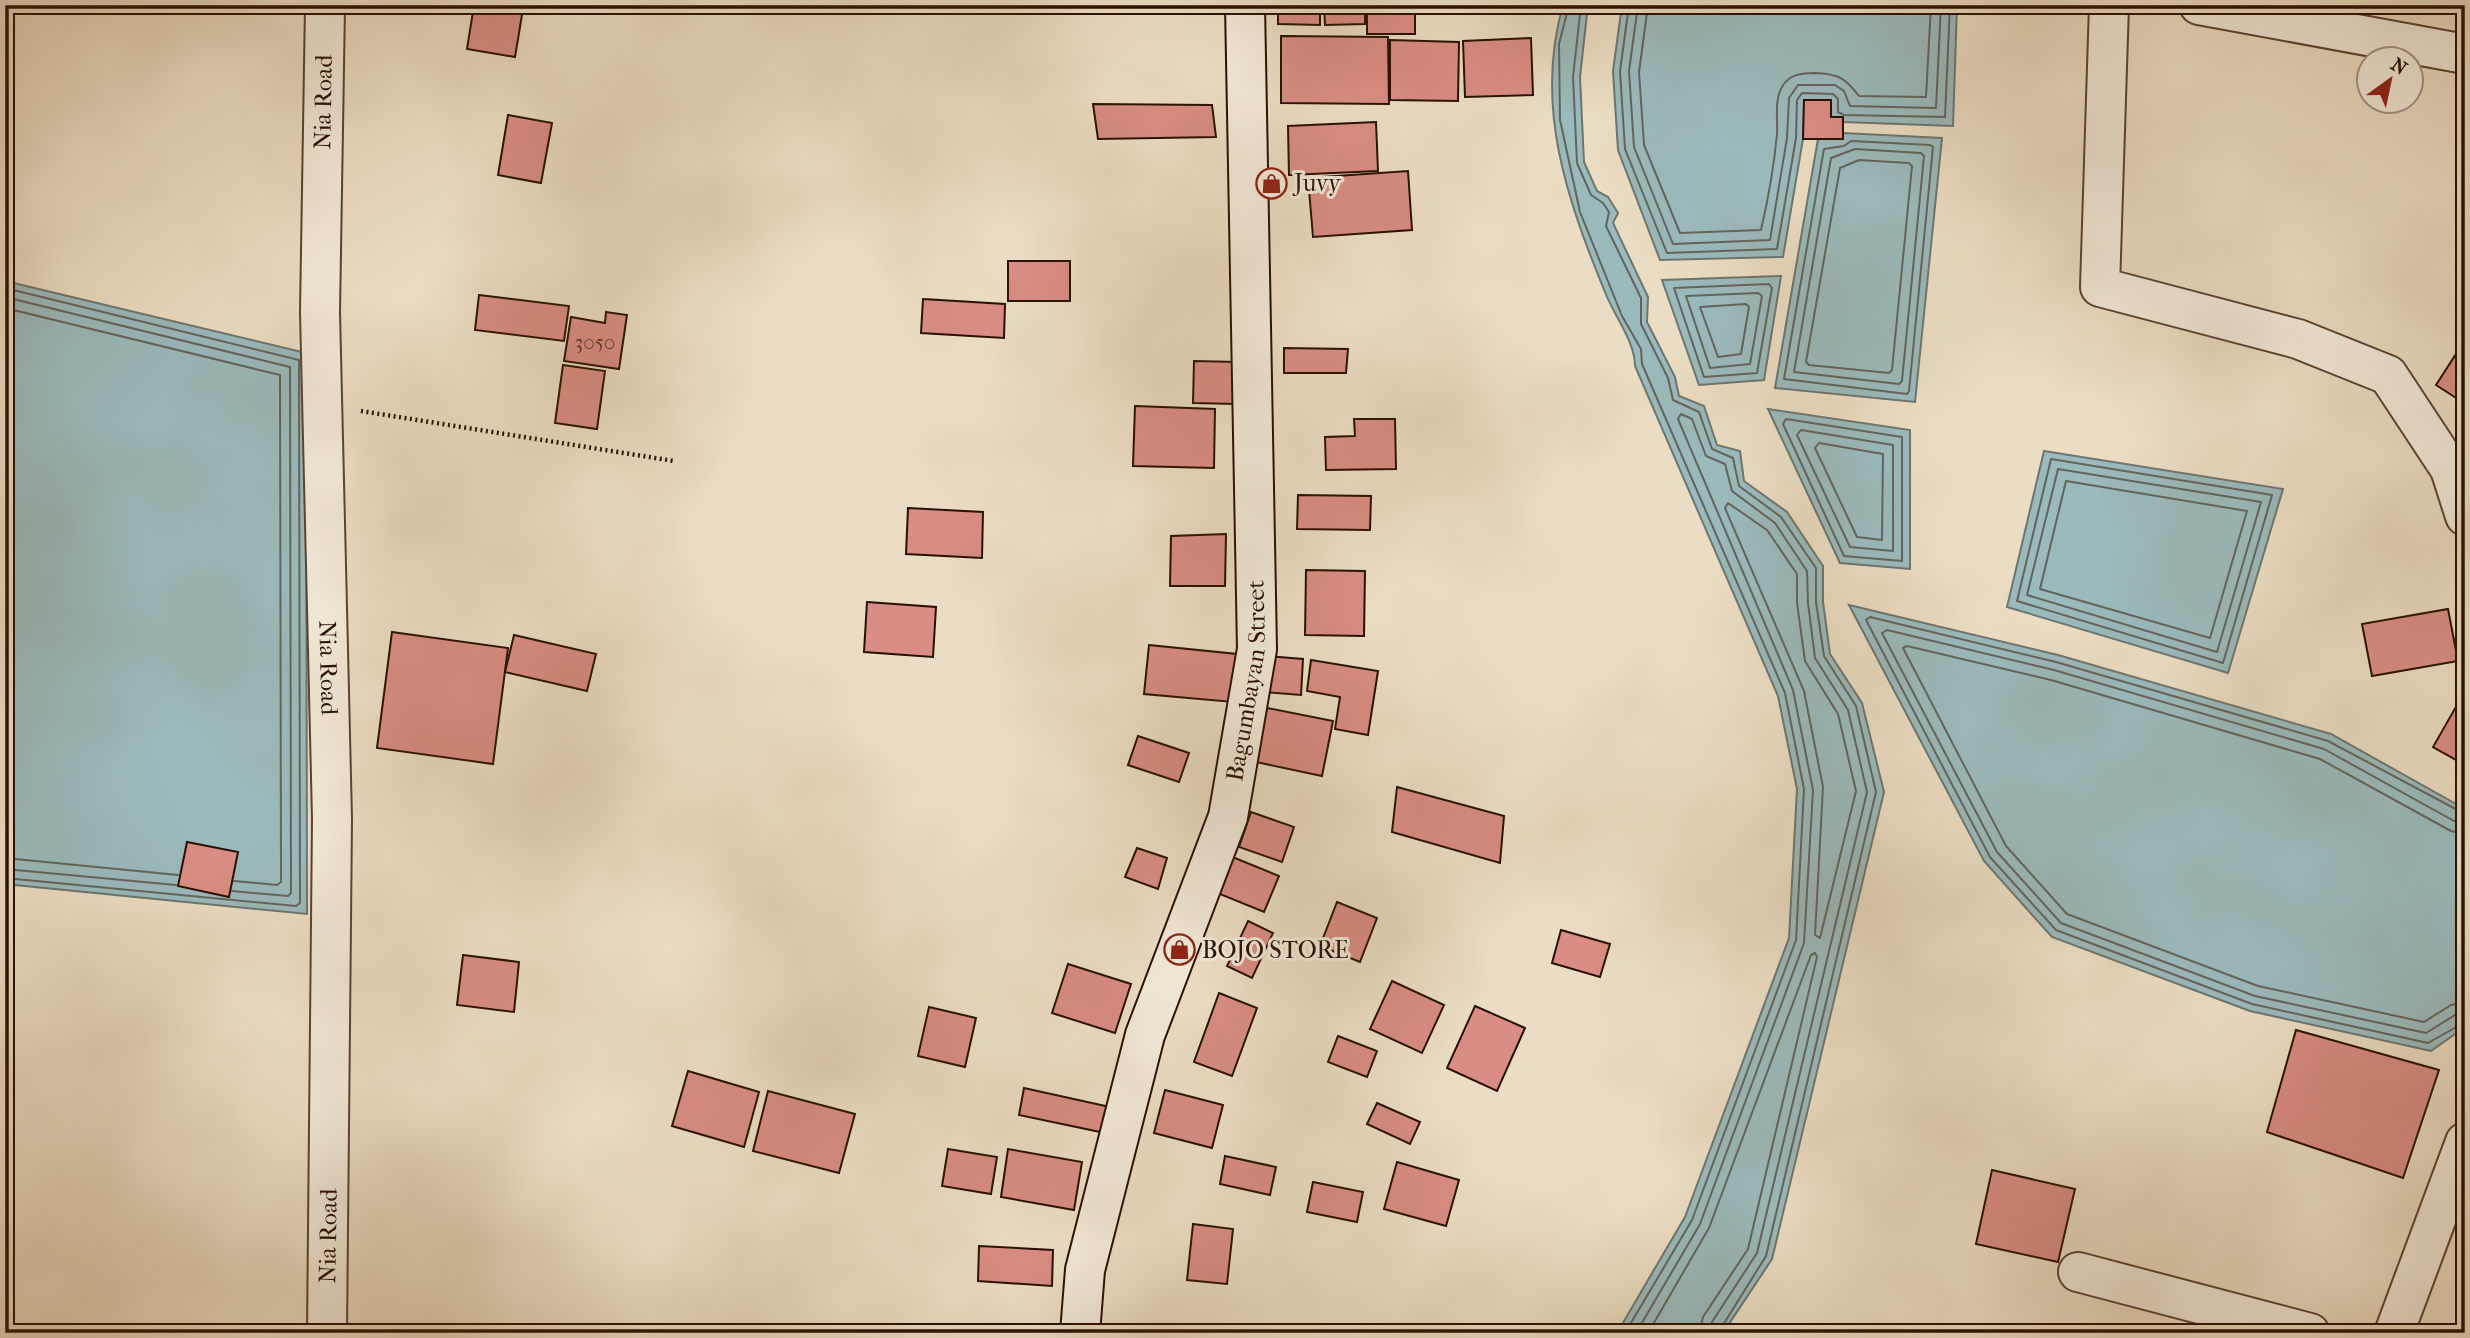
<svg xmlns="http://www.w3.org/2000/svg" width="2470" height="1338" font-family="'IM FELL French Canon',serif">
<rect width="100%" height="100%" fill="#ebddc3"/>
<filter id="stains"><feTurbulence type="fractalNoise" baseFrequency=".00286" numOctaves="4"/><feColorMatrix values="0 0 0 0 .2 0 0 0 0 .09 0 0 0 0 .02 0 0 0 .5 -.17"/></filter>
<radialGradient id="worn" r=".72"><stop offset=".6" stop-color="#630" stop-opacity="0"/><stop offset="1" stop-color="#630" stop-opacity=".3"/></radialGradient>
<g fill="#9bbabc" stroke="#6d7671" stroke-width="2">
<path d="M1563 5H1588L1580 77 1584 162 1597 191 1608 197 1618 213 1613 223 1648 297 1647 322 1675 377 1679 396 1704 406 1717 445 1740 451 1744 481 1787 512 1823 566V602L1830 654 1862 703 1884 792 1772 1259 1723 1333H1617L1685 1217 1789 938 1797 789 1778 696 1635 366C1635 341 1614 316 1605 292 1567 199 1534 106 1563 5Z"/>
<path d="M1622 5H1957L1953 126 1843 122 1831 117V100H1804L1803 139 1783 257 1660 260 1618 150 1613 71Z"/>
<path d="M1843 133 1942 138 1915 402 1775 388 1818 139H1843Z"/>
<path d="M1781 276 1764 380 1699 385 1662 280Z"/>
<path d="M5 281 306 353 307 914 5 884Z"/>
<path d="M1768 409 1910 430V569L1840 563Z"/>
<path d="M2044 451 2283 489 2228 673 2007 607Z"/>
<path d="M1849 605 2058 655 2331 734 2465 809V1027L2431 1051 2250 1011 2052 937 1984 861Z"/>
</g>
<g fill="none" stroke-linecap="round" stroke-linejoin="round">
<g stroke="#62655e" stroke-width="2">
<path d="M1569 5 1559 44 1560 120 1580 212 1622 316 1641 349 1642 364 1785 693 1804 789 1796 940 1692 1220 1625 1333"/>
<path d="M1581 5 1573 77 1577 163 1591 195 1603 203 1609 212 1606 226 1641 298V324L1668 378 1673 400 1699 412 1712 449 1733 458 1739 486 1781 517 1816 568V602L1824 656 1856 706 1876 792 1766 1256 1718 1333"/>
<path d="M1629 5 1620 71 1625 149 1667 253 1777 249 1796 138 1797 100 1802 93 1833 94 1838 99V112L1844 115 1945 117 1950 5"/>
<path d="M1638 5 1629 71 1634 147 1673 244 1770 240 1787 138 1789 98 1798 85H1835L1844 91 1850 106 1936 108 1941 5"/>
<path d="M1648 5 1639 72 1644 145 1680 233 1761 230C1768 200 1774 166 1777 134 1778 120 1774 100 1782 87 1789 74 1802 73 1815 73 1839 74 1845 78 1859 96L1926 97 1931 5"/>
<path d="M1851 141 1930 145 1933 147 1909 391 1907 394 1784 379 1824 149 1844 146Z"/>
<path d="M1855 149 1921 153 1924 156 1902 381 1899 384 1794 372 1831 158Z"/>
<path d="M1859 160 1909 163 1912 166 1892 370 1889 373 1809 365 1806 362 1840 168Z"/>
<path d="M1769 284 1772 288 1757 373 1704 377 1674 288Z"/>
<path d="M5 288 299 360 300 903 296 906 5 878"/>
<path d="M1758 293 1762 296 1750 364 1710 368 1686 296Z"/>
<path d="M5 297 290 367 291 893 288 896 232 891"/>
<path d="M1746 304 1749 307 1741 354 1718 357 1700 307Z"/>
<path d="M5 308 280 375 281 882 277 885 234 881"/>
<path d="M1786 419 1902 437V561L1844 556 1783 424Z"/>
<path d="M1801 430 1893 445V551L1850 547 1797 435Z"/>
<path d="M1819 443 1883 454 1882 540 1857 537 1815 448Z"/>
<path d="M2051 459 2272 495 2223 663 2017 601Z"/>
<path d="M2058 469 2261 502 2217 652 2027 595Z"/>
<path d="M2066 481 2247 511 2210 638 2040 589Z"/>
<path d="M1728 503 1767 530 1797 574V603L1805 661 1838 714 1856 791 1820 938 1815 935 1823 787 1804 691 1725 508Z"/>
<path d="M2465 814 2328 741 2056 662 1870 617 1866 620 1990 857 2056 930 2252 1004 2428 1043 2465 1022"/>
<path d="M2465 823 2454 821 2324 749 2054 670 1887 630 1882 633 1997 852 2061 923 2255 996 2426 1033 2455 1015 2465 1013"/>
<path d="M2465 834 2451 831 2320 759 2051 680 1907 646 1903 648 2006 846 2067 914 2258 986 2424 1022 2451 1005 2465 1002"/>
<path d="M5 858 178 875"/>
<path d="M5 869 176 885"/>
<path d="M1636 1333 1700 1224 1804 943 1813 790 1793 690 1678 419 1681 414 1692 419 1706 456 1725 464 1732 491 1775 523 1807 571 1808 603 1815 658 1848 710 1867 792 1757 1253 1712 1322 1709 1333"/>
<path d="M1648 1333 1709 1228 1811 955 1815 953 1817 957 1748 1249 1703 1317 1699 1333"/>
</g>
</g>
<g fill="#d98d84" stroke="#291000" stroke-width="2">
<path d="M474 5 523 9 515 57 467 49Z"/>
<path d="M1278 5H1320V25L1278 24Z"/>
<path d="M1324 5H1365V24L1325 25Z"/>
<rect x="1367" y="5" width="48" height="29"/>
<path d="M1281 36 1388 37 1389 104 1281 103Z"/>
<path d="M1531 38 1533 95 1465 97 1463 41Z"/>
<path d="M1390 40 1459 42 1458 101 1390 100Z"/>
<path d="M1804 100H1831V117H1843V139H1803Z"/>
<path d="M1093 104 1212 105 1216 137 1098 139Z"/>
<path d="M508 115 552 123 541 183 498 175Z"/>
<path d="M1376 122 1378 171 1289 175 1288 126Z"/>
<path d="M1408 171 1412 230 1313 237 1308 178Z"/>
<rect x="1008" y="261" width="62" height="40"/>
<path d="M479 295 569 306 564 341 475 330Z"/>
<path d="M923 299 1005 304 1004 338 921 333Z"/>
<path d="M606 312 627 315 619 369 564 361 571 317 605 323Z"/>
<path d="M2465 340V402L2464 403 2436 385Z"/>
<path d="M1284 348 1348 349 1346 373H1284Z"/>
<path d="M1194 361 1238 362 1237 404 1193 403Z"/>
<path d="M563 365 605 371 597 429 555 423Z"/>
<path d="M1135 406 1215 409 1214 468 1133 466Z"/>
<path d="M1354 419H1395L1396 469 1326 470 1325 437 1355 436Z"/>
<path d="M1298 495 1371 496 1370 530 1297 529Z"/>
<path d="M908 508 983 512 982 558 906 554Z"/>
<path d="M1226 534 1225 586H1170L1171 536Z"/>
<path d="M1306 570 1365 571 1364 636 1305 635Z"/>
<path d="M867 602 936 607 933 657 864 652Z"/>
<path d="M2448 609 2458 661 2372 676 2362 624Z"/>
<path d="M392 632 508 648 493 764 377 748Z"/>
<path d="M514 635 596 654 587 691 505 672Z"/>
<path d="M1149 645 1237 654 1233 702 1144 694Z"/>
<path d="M1266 656 1303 659 1301 695 1263 692Z"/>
<path d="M1311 660 1378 671 1368 735 1335 729 1340 697 1307 691Z"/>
<path d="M2465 691V765L2433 747Z"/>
<path d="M1267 708 1333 721 1322 776 1256 762Z"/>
<path d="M1138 736 1189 753 1179 782 1128 765Z"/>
<path d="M1397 787 1504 816 1500 863 1392 832Z"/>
<path d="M1251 812 1294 827 1282 862 1239 847Z"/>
<path d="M187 842 238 852 229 897 178 886Z"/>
<path d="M1137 848 1167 858 1158 889 1125 877Z"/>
<path d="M1230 856 1279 876 1264 912 1215 892Z"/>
<path d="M1337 902 1377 918 1360 962 1320 946Z"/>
<path d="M1248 921 1273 933 1252 978 1227 966Z"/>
<path d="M1561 930 1610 944 1600 977 1552 963Z"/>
<path d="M463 955 519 962 514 1012 457 1005Z"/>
<path d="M1068 964 1131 984 1115 1033 1052 1013Z"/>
<path d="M1392 981 1444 1005 1422 1053 1370 1029Z"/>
<path d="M1219 993 1257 1008 1232 1076 1194 1062Z"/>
<path d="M1475 1006 1525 1028 1497 1091 1447 1068Z"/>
<path d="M929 1007 976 1018 965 1067 918 1056Z"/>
<path d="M2296 1030 2439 1070 2403 1178 2267 1132Z"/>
<path d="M1338 1036 1377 1051 1367 1077 1328 1062Z"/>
<path d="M688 1071 759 1092 744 1147 672 1126Z"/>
<path d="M5 1077H13L12 1137H5Z"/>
<path d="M1024 1088 1110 1107 1105 1133 1019 1115Z"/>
<path d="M1165 1090 1223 1105 1212 1148 1154 1133Z"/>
<path d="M768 1091 855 1114 839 1173 753 1151Z"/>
<path d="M1377 1103 1420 1122 1410 1144 1367 1124Z"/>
<path d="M948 1149 997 1157 991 1194 942 1186Z"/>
<path d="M1008 1149 1082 1162 1074 1210 1001 1197Z"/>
<path d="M1225 1156 1276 1167 1270 1195 1220 1184Z"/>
<path d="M1397 1162 1459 1180 1446 1226 1384 1209Z"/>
<path d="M1992 1170 2075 1189 2058 1262 1976 1244Z"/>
<path d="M1313 1182 1363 1192 1357 1222 1307 1212Z"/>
<path d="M1193 1224 1233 1229 1227 1284 1187 1280Z"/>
<path d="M979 1246 1053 1250 1052 1286 978 1281Z"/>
<path d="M1099 1325 1142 1333H1098Z"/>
</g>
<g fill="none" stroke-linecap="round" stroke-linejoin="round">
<defs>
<g id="minor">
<path d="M2109 5 2100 287 2298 339 2388 375 2450 469 2465 516"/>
<path d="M2199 5 2465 54"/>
<path d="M2078 1272 2310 1333"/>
<path d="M2394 1333 2465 1142"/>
</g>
<g id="tertiary">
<path id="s1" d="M325 5 320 312 332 819 327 1333"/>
</g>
<g id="secondary">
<path id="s2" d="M1080 1333 1085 1270 1145 1035 1228 817 1257 649 1245 5"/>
</g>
</defs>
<use href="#minor" stroke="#5a4331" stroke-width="42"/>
<use href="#tertiary" stroke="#5a4331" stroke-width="42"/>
<use href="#secondary" stroke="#291000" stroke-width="42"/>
<path stroke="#291000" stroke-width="4.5" stroke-dasharray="2 3.5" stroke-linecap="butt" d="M361 411 674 461"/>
<use href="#minor" stroke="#f2e9d8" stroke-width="38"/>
<use href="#tertiary" stroke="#f2e9d8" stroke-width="38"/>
<use href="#secondary" stroke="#f2e9d8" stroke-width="38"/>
</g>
<defs>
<symbol id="shop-ring" viewBox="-11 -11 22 22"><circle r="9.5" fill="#f2e9d8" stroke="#8f2418" stroke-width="1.5"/><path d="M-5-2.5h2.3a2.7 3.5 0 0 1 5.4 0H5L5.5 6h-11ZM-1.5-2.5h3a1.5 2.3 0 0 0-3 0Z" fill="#8f2418"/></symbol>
</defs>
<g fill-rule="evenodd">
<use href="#shop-ring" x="1254" y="166" width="35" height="35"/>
<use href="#shop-ring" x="1162" y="932" width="35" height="35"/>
</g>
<g text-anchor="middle" stroke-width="6" stroke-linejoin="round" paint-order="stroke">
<g font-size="21" fill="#552f21">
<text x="595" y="349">3050</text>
</g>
<g font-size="24" fill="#291000" stroke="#f2e9d8">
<text transform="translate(323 102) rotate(-89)" y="8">Nia Road</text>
<text dy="8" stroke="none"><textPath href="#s1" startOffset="663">Nia Road</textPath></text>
<text dy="8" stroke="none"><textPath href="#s2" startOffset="677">Bagumbayan Street</textPath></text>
<text transform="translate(328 1236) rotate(-89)" y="8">Nia Road</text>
</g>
<g font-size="24" fill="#291000" stroke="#f2e9d8" text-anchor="start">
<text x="1294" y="191">Juvy</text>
<text x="1202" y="958">BOJO STORE</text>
</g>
</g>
<rect width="2470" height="1338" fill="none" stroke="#ebddc3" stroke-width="28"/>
<rect x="7" y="7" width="2456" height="1324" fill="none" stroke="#291000" stroke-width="3.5"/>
<rect x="14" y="14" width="2442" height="1310" fill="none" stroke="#291000" stroke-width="2"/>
<g transform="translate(2390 80) rotate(33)"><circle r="33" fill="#f2e9d8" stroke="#a29282" stroke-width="2"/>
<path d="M0-5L12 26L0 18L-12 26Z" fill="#8f2418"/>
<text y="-10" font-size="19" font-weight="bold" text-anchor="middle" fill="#291000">N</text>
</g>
<rect width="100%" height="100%" filter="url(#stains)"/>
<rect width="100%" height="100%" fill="url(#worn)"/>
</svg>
